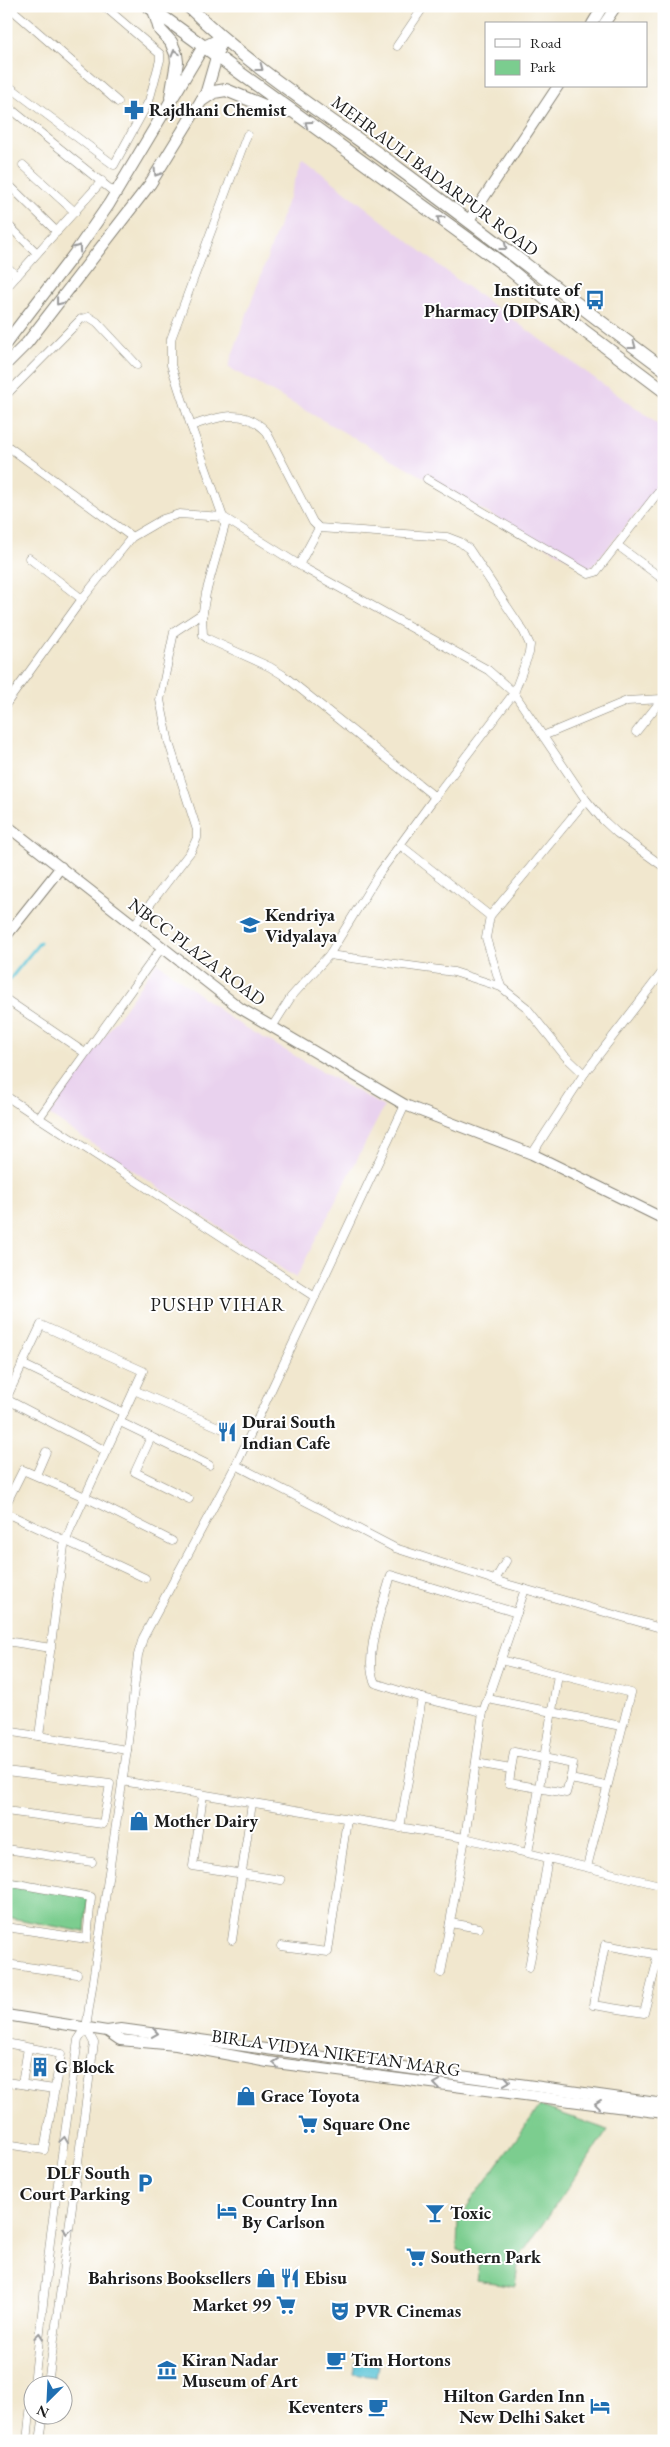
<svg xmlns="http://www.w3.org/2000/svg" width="670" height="2447" font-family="'EB Garamond',serif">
<rect width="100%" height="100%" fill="#fff"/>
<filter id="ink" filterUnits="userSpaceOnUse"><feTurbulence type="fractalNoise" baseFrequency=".02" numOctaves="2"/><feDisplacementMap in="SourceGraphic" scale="10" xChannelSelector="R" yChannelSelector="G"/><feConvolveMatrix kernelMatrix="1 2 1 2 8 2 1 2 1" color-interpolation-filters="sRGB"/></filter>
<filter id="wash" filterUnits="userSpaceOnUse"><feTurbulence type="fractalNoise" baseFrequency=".0096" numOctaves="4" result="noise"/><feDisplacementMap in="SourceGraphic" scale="20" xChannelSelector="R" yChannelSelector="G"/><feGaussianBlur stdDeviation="1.12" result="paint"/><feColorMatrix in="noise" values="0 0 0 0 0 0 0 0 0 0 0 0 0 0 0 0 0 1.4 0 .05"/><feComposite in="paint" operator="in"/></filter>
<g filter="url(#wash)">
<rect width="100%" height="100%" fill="#f1e7ce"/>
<g fill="#e9d2ee">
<path d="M303 158 459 281 664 428V480L589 570 228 367Z"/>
<path d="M157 962 231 1019 384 1107 296 1278 49 1115Z"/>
</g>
<g fill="#7bcd8f" stroke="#4c7456">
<path d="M8 1881 88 1893 85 1932 6 1917Z"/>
<path d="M540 2106 608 2130 519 2258 515 2286 476 2280 480 2257 457 2250 458 2219Z"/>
</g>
<path fill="#5bc4d7" stroke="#3c707a" d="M355 2362 379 2365 377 2377 353 2374Z"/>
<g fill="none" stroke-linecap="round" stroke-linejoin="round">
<path stroke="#5bc4d7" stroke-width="3" d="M6 984 40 942"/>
</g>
</g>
<g filter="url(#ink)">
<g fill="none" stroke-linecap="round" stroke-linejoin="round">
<defs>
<g id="minor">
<path d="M8 6 118 102"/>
<path d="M397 46 424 6"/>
<path d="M6 84 114 165 149 101 160 60V54L104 6"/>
<path d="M6 105 115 193"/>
<path d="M247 135 171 339V365L191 426C218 417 243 407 266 431L313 522 319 528 447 537 460 542 469 549 524 632 530 645 529 653 514 693 586 800 603 820 617 833 664 867"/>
<path d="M23 165 75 212"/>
<path d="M6 182 57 232"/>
<path d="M6 223 37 253"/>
<path d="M6 266 17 276"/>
<path d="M6 288 102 181"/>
<path d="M6 395 81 319 89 317 97 322 137 365"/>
<path d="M6 445 132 537"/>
<path d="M427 479 589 574 596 572 664 485"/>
<path d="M617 545 664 580"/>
<path d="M29 558 82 599"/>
<path d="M299 565 319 528"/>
<path d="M6 704 82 599 132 537 163 519 179 514 223 517 304 568 488 670 514 693 435 797 283 675 270 667 208 639 203 635 202 617 206 593 225 525 223 517 191 426"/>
<path d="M636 732 663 698"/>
<path d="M543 736 627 701 662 699 664 702"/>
<path d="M400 845 490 916"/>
<path d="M134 925 191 851 197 838V830L169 743 160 700 174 632 203 613"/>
<path d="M162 947 39 1118 315 1297"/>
<path d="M329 955 454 972 501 987 526 1007 565 1056 584 1074"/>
<path d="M501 987 486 938 490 916 586 800"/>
<path d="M7 1000 85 1053"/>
<path d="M272 1027 291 997 329 955 380 872 435 797"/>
<path d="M6 1096 39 1118"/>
<path d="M532 1154 584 1074 664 970"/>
<path d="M22 1364 124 1413"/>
<path d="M134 1390 223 1429"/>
<path d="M6 1399 41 1325 143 1371 71 1527 64 1546 39 1736"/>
<path d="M6 1399 106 1451"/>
<path d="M120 1422 209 1465"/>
<path d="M151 1437 135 1472 189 1499"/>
<path d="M236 1465 395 1548 510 1585 664 1629"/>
<path d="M36 1475 46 1452"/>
<path d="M6 1504 23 1470 85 1497 172 1541"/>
<path d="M6 1513 145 1578"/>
<path d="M495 1580 506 1561"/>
<path d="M6 1641 51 1648"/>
<path d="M501 1660 631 1693 587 1867"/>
<path d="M488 1699 621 1726"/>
<path d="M483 1712 422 1698 375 1683C362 1658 384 1602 391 1575L517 1613"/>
<path d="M6 1731 127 1750"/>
<path d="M476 1763 511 1769 509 1783 566 1793 570 1779 607 1786"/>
<path d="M511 1769 514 1752 573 1764 570 1779"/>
<path d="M6 1771 110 1784 103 1824 6 1811"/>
<path d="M122 1781 465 1838 664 1886"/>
<path d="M203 1795 193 1866 281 1880"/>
<path d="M400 1828 422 1698"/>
<path d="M6 1849 92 1862"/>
<path d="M528 1853 558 1675"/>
<path d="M6 1882 91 1897 87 1939 6 1927"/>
<path d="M450 1923 479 1928"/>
<path d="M232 1940 252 1803"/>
<path d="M605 1945 654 1954 657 1962 644 2013 593 2005Z"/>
<path d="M281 1946 328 1952 347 1819"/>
<path d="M6 1964 77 1974"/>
<path d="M529 1968 548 1858"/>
<path d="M441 1973 465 1838 483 1712 525 1589"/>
<path d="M6 2043 61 2054 44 2150 6 2144"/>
<path d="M6 2082 54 2089"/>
<path d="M22 2084 28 2048"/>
<path d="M34 2384 51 2233 78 2040 86 2028 127 1750 138 1655 143 1638 236 1465 405 1105"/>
<path d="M48 2384 94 2043 86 2028"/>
<path d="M27 2441 32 2395"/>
<path d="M40 2441 44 2414"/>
</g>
<g id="tertiary">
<path d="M592 24 603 6"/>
<path d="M604 24 616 6"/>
<path d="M469 220 558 86"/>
<path d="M6 825 240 1008 405 1105 532 1154 664 1219"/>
<path d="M6 936 61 867"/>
<path d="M6 2015 107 2031 120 2040 176 2045 268 2062 664 2113"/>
<path d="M107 2031 121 2029 664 2104"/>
</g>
<g id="secondary">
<path d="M6 343 75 253 109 204 203 47 222 38"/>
<path d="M6 364 27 343 150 184 206 93 222 38"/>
</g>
<g id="primary">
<path d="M148 6 503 264 583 330 664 391"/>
<path d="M188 6C251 68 327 116 398 168 487 234 575 303 664 369"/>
<path d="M155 13 160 30 171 42 176 54 177 62 171 97"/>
<path d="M202 100 214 92 226 90 272 109 290 111"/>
</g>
</defs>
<use href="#minor" stroke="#868275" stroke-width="9"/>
<use href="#tertiary" stroke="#868275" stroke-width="12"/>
<use href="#secondary" stroke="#868275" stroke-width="13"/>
<use href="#primary" stroke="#868275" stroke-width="14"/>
<use href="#minor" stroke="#fff" stroke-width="8"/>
<use href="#tertiary" stroke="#fff" stroke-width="10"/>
<use href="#secondary" stroke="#fff" stroke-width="11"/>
<use href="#primary" stroke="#fff" stroke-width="12"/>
</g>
<defs><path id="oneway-chevron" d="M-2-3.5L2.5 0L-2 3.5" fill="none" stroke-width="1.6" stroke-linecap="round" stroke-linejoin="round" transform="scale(1.25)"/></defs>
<g stroke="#999">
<use href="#oneway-chevron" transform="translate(175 53) rotate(-106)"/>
<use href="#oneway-chevron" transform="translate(260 68) rotate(37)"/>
<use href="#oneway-chevron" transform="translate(308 124) rotate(-144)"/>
<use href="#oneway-chevron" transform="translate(157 173) rotate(122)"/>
<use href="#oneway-chevron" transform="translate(440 219) rotate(-144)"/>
<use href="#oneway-chevron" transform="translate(504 247) rotate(38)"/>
<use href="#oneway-chevron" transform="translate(78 248) rotate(-55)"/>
<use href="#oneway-chevron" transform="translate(59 302) rotate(128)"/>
<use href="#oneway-chevron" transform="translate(633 346) rotate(37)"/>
<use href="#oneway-chevron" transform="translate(155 2033) rotate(8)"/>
<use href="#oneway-chevron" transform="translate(276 2063) rotate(-173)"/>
<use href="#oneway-chevron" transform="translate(507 2081) rotate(8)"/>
<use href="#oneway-chevron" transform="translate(437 2084) rotate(-172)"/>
<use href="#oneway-chevron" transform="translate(598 2104) rotate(-173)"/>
<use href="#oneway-chevron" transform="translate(64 2140) rotate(-82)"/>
<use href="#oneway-chevron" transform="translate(67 2231) rotate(99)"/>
<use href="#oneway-chevron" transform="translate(39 2336) rotate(-84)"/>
</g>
</g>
<defs>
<symbol id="pharmacy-bare" viewBox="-9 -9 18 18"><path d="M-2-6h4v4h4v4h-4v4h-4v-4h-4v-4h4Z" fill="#1f6fb2" stroke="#fff" stroke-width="2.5" paint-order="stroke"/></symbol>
<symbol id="bus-bare" viewBox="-9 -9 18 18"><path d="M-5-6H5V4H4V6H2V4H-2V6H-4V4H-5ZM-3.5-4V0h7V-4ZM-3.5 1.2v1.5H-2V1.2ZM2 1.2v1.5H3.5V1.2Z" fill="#1f6fb2" stroke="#fff" stroke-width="2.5" paint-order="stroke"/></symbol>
<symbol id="school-bare" viewBox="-9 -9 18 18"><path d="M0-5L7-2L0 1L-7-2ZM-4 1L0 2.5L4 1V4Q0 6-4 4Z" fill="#1f6fb2" stroke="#fff" stroke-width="2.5" paint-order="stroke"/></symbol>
<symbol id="restaurant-bare" viewBox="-9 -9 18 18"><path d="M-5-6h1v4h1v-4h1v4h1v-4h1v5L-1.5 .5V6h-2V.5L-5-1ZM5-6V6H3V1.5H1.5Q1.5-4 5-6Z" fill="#1f6fb2" stroke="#fff" stroke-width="2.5" paint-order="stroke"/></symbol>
<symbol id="shop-bare" viewBox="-9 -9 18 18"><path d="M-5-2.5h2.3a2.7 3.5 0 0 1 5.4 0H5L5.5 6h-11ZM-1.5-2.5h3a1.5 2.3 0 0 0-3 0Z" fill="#1f6fb2" stroke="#fff" stroke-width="2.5" paint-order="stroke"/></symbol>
<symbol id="building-bare" viewBox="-9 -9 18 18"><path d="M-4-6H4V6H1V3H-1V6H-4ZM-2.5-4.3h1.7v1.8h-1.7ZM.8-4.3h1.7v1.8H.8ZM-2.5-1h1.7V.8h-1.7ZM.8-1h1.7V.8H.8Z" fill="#1f6fb2" stroke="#fff" stroke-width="2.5" paint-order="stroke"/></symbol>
<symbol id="supermarket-bare" viewBox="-9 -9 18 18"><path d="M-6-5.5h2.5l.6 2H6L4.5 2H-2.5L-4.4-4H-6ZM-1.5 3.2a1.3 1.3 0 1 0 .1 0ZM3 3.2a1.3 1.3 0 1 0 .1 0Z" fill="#1f6fb2" stroke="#fff" stroke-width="2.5" paint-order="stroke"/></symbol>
<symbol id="parking-bare" viewBox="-9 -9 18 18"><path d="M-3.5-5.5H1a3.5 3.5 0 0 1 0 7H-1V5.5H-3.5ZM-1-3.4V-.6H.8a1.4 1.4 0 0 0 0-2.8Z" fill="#1f6fb2" stroke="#fff" stroke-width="2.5" paint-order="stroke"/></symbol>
<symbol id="hotel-bare" viewBox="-9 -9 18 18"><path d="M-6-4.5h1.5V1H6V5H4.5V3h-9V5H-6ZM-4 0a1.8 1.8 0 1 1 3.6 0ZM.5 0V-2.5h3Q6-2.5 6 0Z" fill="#1f6fb2" stroke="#fff" stroke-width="2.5" paint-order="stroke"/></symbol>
<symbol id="bar-bare" viewBox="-9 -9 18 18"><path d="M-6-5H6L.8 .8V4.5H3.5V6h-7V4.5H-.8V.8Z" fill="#1f6fb2" stroke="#fff" stroke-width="2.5" paint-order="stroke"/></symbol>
<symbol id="theatre-bare" viewBox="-9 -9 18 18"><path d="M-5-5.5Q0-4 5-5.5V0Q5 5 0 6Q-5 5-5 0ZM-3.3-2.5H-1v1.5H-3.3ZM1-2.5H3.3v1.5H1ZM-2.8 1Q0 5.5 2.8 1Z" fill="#1f6fb2" stroke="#fff" stroke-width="2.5" paint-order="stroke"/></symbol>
<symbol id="cafe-bare" viewBox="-9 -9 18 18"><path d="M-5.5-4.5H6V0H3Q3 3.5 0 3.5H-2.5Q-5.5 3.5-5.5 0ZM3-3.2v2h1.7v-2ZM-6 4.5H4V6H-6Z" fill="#1f6fb2" stroke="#fff" stroke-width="2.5" paint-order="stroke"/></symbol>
<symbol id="museum-bare" viewBox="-9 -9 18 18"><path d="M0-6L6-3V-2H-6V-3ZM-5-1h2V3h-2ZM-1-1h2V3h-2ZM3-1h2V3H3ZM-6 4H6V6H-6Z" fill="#1f6fb2" stroke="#fff" stroke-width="2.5" paint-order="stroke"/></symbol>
</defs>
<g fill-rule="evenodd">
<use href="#pharmacy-bare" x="120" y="96" width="28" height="28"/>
<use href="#bus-bare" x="581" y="286" width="28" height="28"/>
<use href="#school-bare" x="236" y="911" width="28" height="28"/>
<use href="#restaurant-bare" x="213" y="1418" width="28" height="28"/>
<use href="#shop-bare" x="125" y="1807" width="28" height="28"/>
<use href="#building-bare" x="26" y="2053" width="28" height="28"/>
<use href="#shop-bare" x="232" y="2082" width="28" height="28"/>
<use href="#supermarket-bare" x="294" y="2110" width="28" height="28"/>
<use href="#parking-bare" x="131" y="2169" width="28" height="28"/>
<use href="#hotel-bare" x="213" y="2197" width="28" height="28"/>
<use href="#bar-bare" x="421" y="2199" width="28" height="28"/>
<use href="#supermarket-bare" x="402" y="2243" width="28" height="28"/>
<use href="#shop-bare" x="252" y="2264" width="28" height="28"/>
<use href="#restaurant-bare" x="276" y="2264" width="28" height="28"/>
<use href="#supermarket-bare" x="272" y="2291" width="28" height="28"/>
<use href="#theatre-bare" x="326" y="2297" width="28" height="28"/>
<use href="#cafe-bare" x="322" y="2346" width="28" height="28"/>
<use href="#museum-bare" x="153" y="2356" width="28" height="28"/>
<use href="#hotel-bare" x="586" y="2392" width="28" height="28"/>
<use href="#cafe-bare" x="364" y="2393" width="28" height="28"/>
</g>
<g text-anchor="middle" stroke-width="4" stroke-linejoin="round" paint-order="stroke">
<g font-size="18" font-weight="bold" fill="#1c1c1c" stroke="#fff" text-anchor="start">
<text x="149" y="116">Rajdhani Chemist</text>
<text x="580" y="296" text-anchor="end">Institute of<tspan x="580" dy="21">Pharmacy (DIPSAR)</tspan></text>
<text x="265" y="921">Kendriya<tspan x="265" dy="21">Vidyalaya</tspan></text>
<text x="242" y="1428">Durai South<tspan x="242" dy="21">Indian Cafe</tspan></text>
<text x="154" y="1827">Mother Dairy</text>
<text x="55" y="2073">G Block</text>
<text x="261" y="2102">Grace Toyota</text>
<text x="323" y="2130">Square One</text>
<text x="130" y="2179" text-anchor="end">DLF South<tspan x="130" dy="21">Court Parking</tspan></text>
<text x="242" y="2207">Country Inn<tspan x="242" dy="21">By Carlson</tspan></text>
<text x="450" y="2219">Toxic</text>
<text x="431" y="2263">Southern Park</text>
<text x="251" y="2284" text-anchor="end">Bahrisons Booksellers</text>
<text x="305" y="2284">Ebisu</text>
<text x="271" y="2311" text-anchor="end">Market 99</text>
<text x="355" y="2317">PVR Cinemas</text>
<text x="182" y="2366">Kiran Nadar<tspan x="182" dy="21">Museum of Art</tspan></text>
<text x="351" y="2366">Tim Hortons</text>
<text x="585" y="2402" text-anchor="end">Hilton Garden Inn<tspan x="585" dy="21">New Delhi Saket</tspan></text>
<text x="363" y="2413" text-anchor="end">Keventers</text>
</g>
<g font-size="18" fill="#1c1c1c" stroke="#fff">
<text transform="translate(435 176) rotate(37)" y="6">MEHRAULI BADARPUR ROAD</text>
<text transform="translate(197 952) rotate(37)" y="6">NBCC PLAZA ROAD</text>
<text transform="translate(336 2053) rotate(8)" y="6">BIRLA VIDYA NIKETAN MARG</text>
</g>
<g font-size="19" letter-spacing="1" fill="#1c1c1c" stroke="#fff">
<text x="218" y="1311">PUSHP VIHAR</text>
</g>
</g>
<rect width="670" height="2447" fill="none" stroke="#fff" stroke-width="25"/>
<rect x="485" y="22" width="162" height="65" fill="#ffffff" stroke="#a4a4a4"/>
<rect x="495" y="39" width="25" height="8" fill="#ffffff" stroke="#a4a4a4"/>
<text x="530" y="48" font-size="15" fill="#1c1c1c">Road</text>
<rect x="495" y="60" width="25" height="15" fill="#7bcd8f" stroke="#a4a4a4"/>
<text x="530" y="72" font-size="15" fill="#1c1c1c">Park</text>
<g transform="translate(48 2400) rotate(204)"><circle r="24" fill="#ffffff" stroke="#a4a4a4"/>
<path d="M0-4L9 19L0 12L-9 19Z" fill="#1f6fb2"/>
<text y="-8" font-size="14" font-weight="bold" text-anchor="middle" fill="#1c1c1c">N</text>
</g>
</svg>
